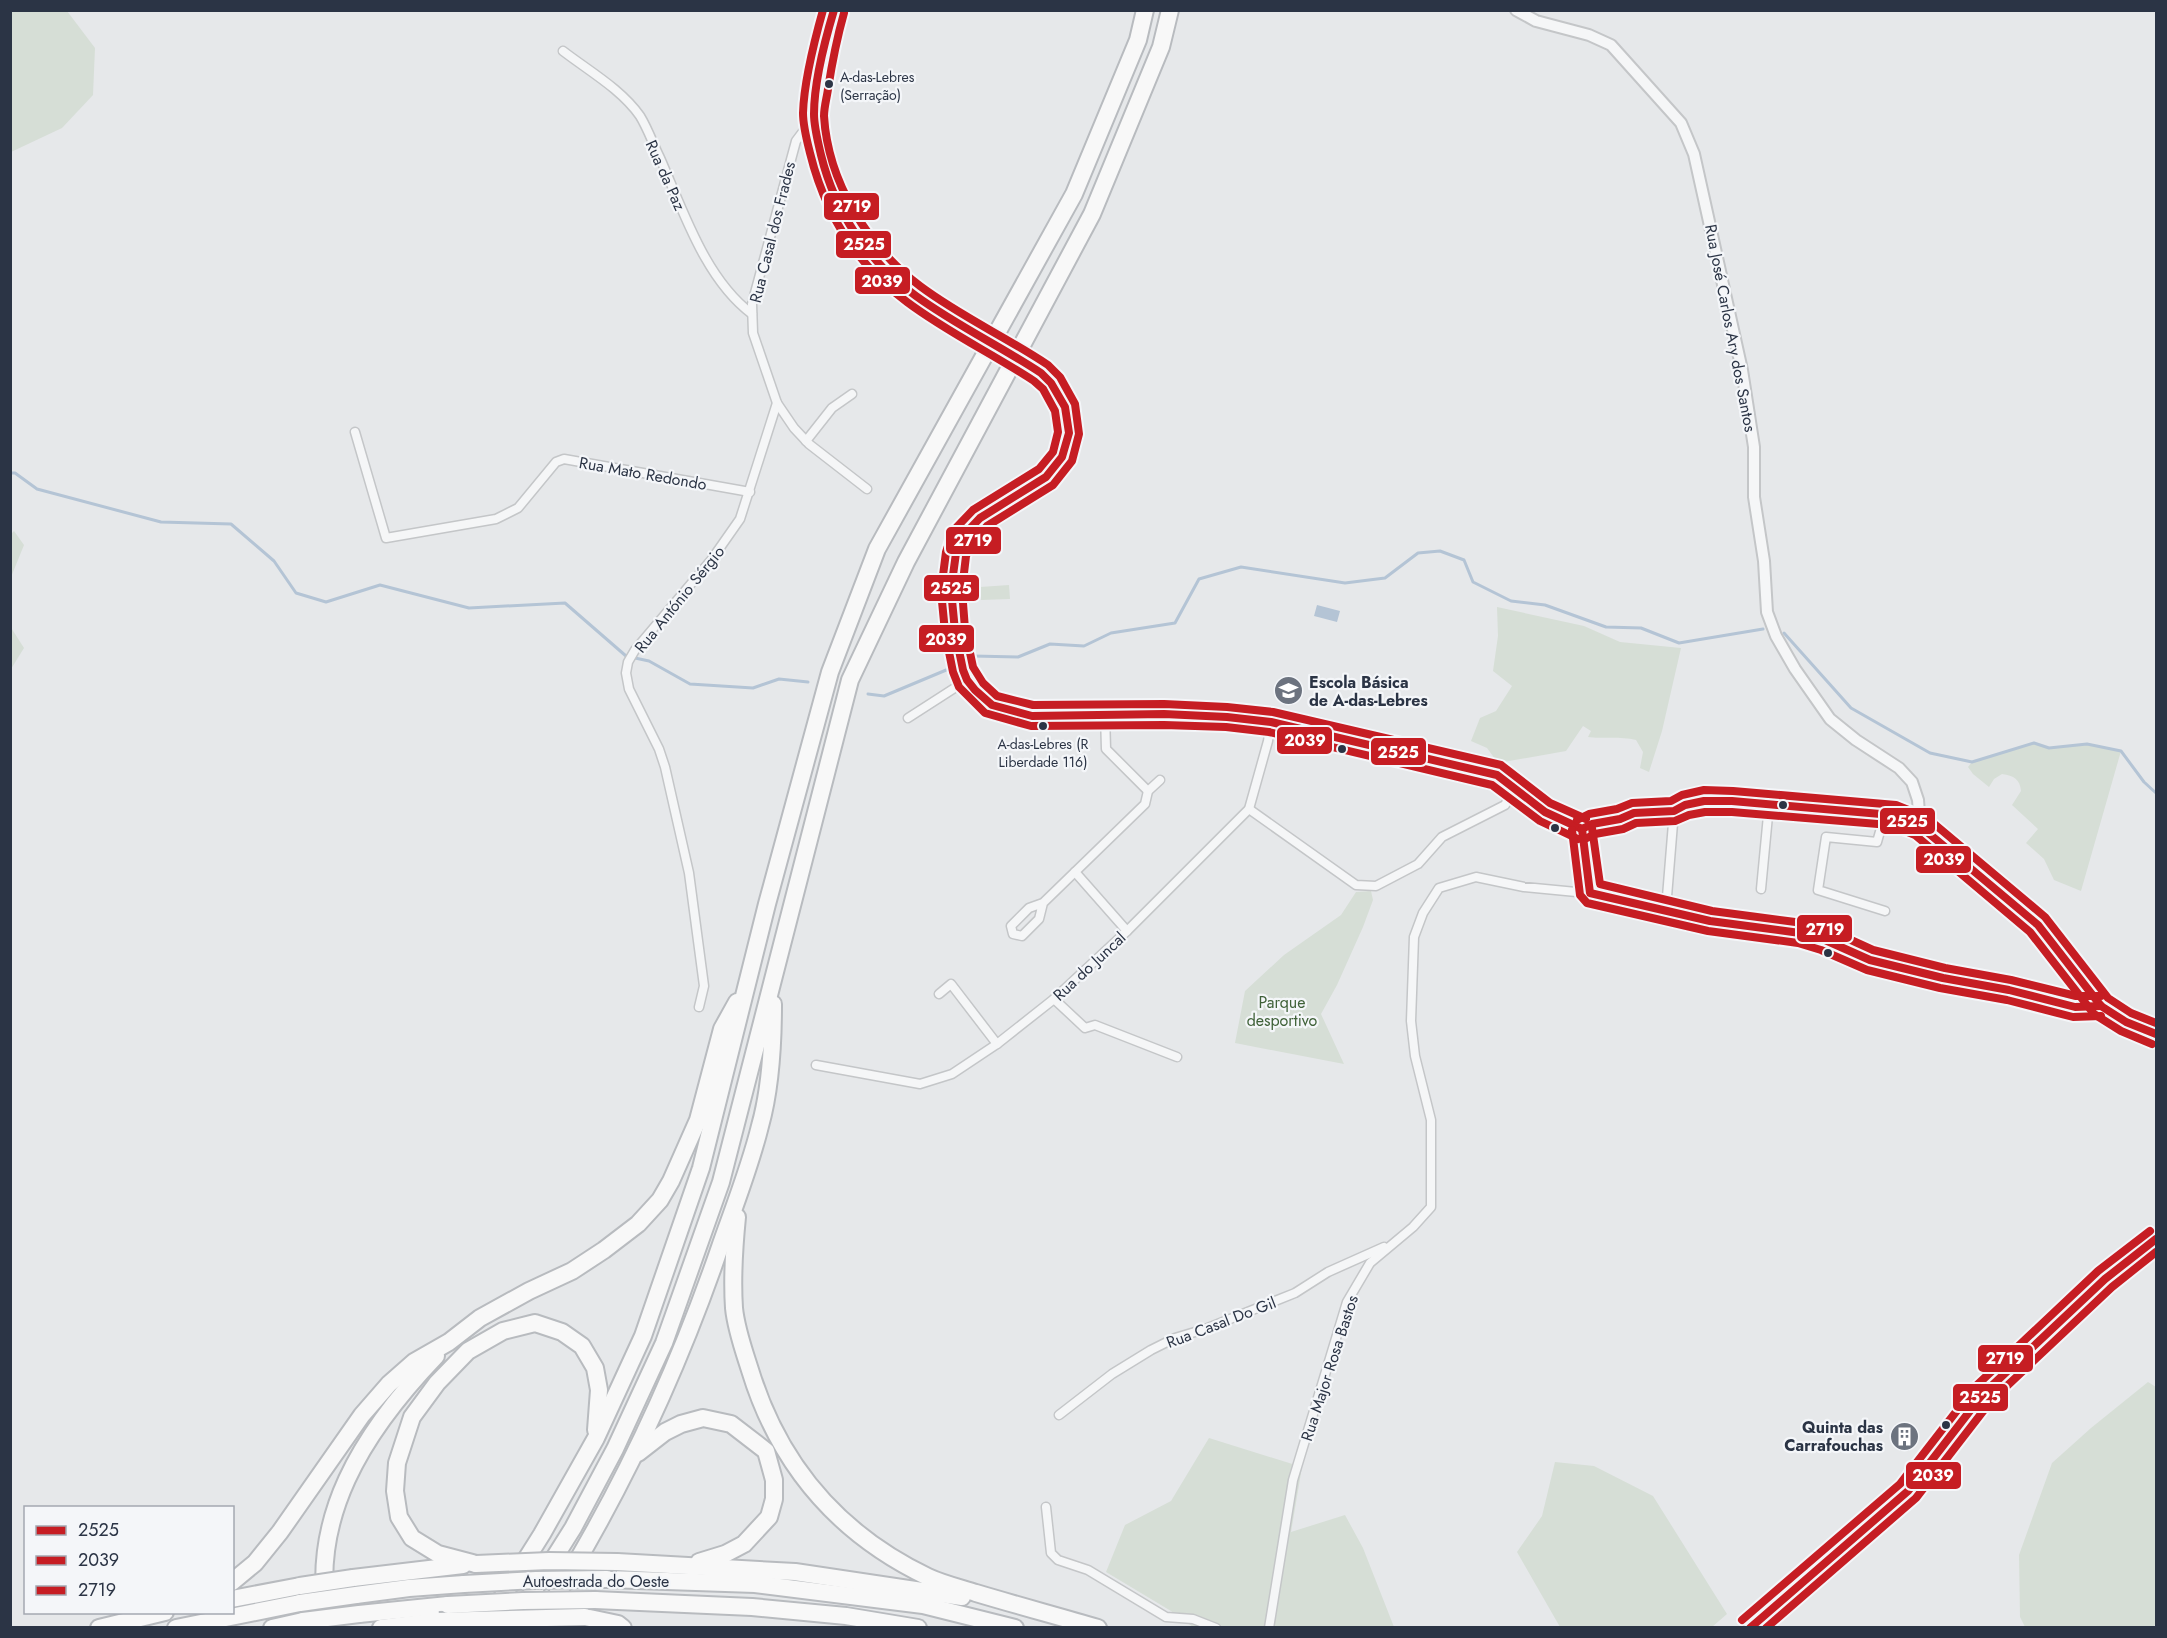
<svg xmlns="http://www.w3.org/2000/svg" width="2167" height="1638" font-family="Jost,sans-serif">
<rect width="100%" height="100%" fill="#e6e8ea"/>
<g fill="#d6ded6">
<path d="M11 10 67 11 95 48 93 95 62 128 11 152Z"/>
<path d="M14 531 24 545 11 577V534Z"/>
<path d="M1009 585 1010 599 981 600 980 587Z"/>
<path d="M1497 607 1584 626 1620 642 1681 648 1662 731 1649 772 1640 768 1643 752 1636 740C1620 736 1604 739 1588 737L1591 731 1583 726 1566 751 1498 763 1487 748 1471 741 1480 718 1496 711 1512 686 1493 671 1498 636Z"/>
<path d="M10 626 24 648 11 669H10Z"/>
<path d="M2034 743 2049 748 2087 744 2121 751 2081 891 2054 880 2044 859 2026 843 2038 829 2012 805 2021 791C2020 779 2014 776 2002 774L1994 779 1989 787 1973 774 1968 767 1972 762Z"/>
<path d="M1371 891 1373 900 1363 927 1337 985 1321 1014 1344 1064 1235 1043 1245 991 1284 955 1341 915 1356 892Z"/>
<path d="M2148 1382 2156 1387V1623L2153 1628 2025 1627 2020 1617 2019 1555 2052 1463 2091 1428Z"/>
<path d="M1209 1438 1302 1467 1291 1532 1345 1515 1363 1548 1394 1627H1193L1171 1611 1106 1572 1125 1525 1171 1501Z"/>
<path d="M1555 1462 1594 1466 1653 1496 1727 1614 1712 1627 1653 1626 1560 1627 1517 1552 1542 1516Z"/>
</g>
<path fill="#b4c4d5" d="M1317 605 1340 611 1337 622 1314 616Z"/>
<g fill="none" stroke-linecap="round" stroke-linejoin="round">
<g stroke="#b4c4d5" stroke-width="3">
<path d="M10 473H15L37 489 161 522 231 524 274 561 296 593 326 602 380 585 469 608 565 603 626 656"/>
<path d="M1784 633 1851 708 1930 753 1972 762 2034 743 2049 748 2087 744 2121 751 2144 782 2156 793"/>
<path d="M973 656 1018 657 1050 644 1084 646 1111 633 1175 623 1199 579 1241 567 1345 583 1385 578 1418 553 1440 551 1464 560 1473 582 1511 601 1545 605 1606 627 1641 628 1679 643 1763 629"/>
<path d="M635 658 649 661 690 684 753 688 779 679 808 682"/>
<path d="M868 694 884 696 951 668"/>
</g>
<path stroke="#c1c4c9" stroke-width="10" stroke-dasharray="10 5" stroke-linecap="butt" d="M987 339 1020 359"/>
<defs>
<g id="minor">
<path d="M563 51C589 71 621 89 640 116 648 129 653 144 660 158 683 210 705 279 752 314"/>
<path d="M814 117 796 141 752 304 753 333 777 403 794 428 809 444 867 489"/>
<path d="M355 432 386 538 496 519 518 508 556 462 564 459 750 492"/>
<path d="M806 441 832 408 852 394"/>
<path d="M1105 714 1106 749 1148 791"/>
<path d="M908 718 967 680"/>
<path d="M1249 809 1356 885 1376 886 1418 864 1442 837 1505 805 1514 789"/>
<path d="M1885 814 1877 842 1826 837 1818 890 1885 911"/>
<path d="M1582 829 1590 893"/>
<path d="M1075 872 1127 931"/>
<path d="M1761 889 1769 805"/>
<path d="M1043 903 1039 919 1022 936 1013 934 1011 926 1029 908 1043 903 1145 804 1148 791 1160 780"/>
<path d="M1666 909 1674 811"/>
<path d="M939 994 951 984 997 1044"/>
<path d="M1054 999 1085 1028 1095 1025 1177 1057"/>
<path d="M699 1007 704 986 689 873 665 767 659 749 629 689 626 673 628 662 635 650 712 559 740 519 777 403"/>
<path d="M816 1065 920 1084 952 1074 997 1044 1054 999 1127 931 1249 809 1268 741 1271 722"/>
<path d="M1059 1415 1112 1374 1151 1350 1175 1338 1205 1329 1295 1293 1328 1272 1384 1247"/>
<path d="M1046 1507 1051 1553 1058 1560 1088 1570 1166 1617 1193 1619 1216 1628"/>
<path d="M1269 1628 1293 1480 1347 1302 1370 1263 1413 1227 1431 1207V1120L1415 1056 1411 1021 1414 937 1423 913 1439 888 1476 877 1524 887 1597 894 1710 921 1800 933 1825 940 1870 960 1943 978 2009 990 2052 1002 2075 1007 2101 1006"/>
</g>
<g id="tertiary">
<path d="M834 10C826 37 821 64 817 91 816 99 813 109 814 118 815 128 819 139 821 149 841 243 899 292 981 335"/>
<path d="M1516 10 1536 21 1589 35 1611 45 1681 123 1694 154 1742 370 1754 447V497L1764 561 1767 612 1776 636 1795 669 1830 719 1856 740 1899 768 1912 782 1918 800 1920 826"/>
<path d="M1025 362 1051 383 1065 407 1069 433 1062 457 1046 477 980 518 962 537 956 553 951 590 955 631 963 670 967 680 975 690 992 705 1032 716 1164 714 1227 717 1271 722 1313 731 1497 775 1545 812 1582 829 1592 824 1620 819 1634 813 1674 811 1685 805 1704 801H1732L1892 815 1920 826 2038 925 2101 1006 2126 1022 2156 1034"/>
<path d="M1749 1628 1908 1491 1983 1394 2105 1279 2156 1239"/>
</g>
<g id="motorway">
<path d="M737 1217C734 1247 732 1278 734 1308 736 1329 744 1351 750 1370 779 1465 838 1534 928 1577 943 1584 960 1588 976 1593 1016 1605 1057 1616 1098 1628"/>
<path d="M638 1453 665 1432 681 1424 703 1418 731 1424 766 1451 774 1480V1499L769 1517 744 1544 725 1554 699 1562"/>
<path d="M617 1562 795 1572 962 1597"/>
<path d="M476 1564 438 1554 412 1538 399 1517 395 1491 397 1463 412 1417 437 1383 468 1351 503 1331 535 1323 562 1332 582 1346 595 1368 599 1390 596 1430"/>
<path d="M353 1578 463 1565"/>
<path d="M607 1579 755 1584 923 1605 1015 1628"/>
<path d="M232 1582 255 1563 280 1532 362 1415 389 1384 414 1362 449 1342 480 1318 529 1291 572 1271 604 1250 638 1224 660 1200 671 1181 698 1120 722 1029 737 1002"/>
<path d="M356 1595 409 1588 464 1584"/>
<path d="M232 1599 300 1586"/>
<path d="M595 1600 752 1607 846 1616 918 1628"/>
<path d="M493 1612 542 1534 596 1438 643 1336 701 1168 767 904 830 672 877 549 1074 194 1138 40 1145 10"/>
<path d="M359 1614 448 1605"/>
<path d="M585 1617 618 1624 623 1628"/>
<path d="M99 1628 165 1612"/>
<path d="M176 1628 300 1603"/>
<path d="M272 1628 303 1621"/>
<path d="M330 1628C305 1520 365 1430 436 1356"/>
<path d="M381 1628 439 1621"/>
<path d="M510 1628 573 1528 615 1449 664 1343 721 1182 850 680 906 562 1092 214 1161 47 1170 10"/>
<path d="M536 1628C613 1509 674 1381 720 1247 734 1207 750 1167 760 1126 771 1087 773 1045 773 1004"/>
</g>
</defs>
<use href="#minor" stroke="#c4c6c8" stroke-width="11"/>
<use href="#tertiary" stroke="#c4c6c8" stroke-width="14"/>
<use href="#motorway" stroke="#b8bbbf" stroke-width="20"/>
<use href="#minor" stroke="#f5f6f7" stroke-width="8"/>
<use href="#tertiary" stroke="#f5f6f7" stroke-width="10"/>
<use href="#motorway" stroke="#f8f8f8" stroke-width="16"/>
<defs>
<g id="motorway-bridge">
<path d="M476 1564 549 1561 617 1562"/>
<path d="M464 1584 536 1580 607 1579"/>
<path d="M300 1586 353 1578"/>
<path d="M300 1603 356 1595"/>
<path d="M448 1605 523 1601 595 1600"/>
<path d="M303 1621 359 1614"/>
<path d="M439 1621 585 1617"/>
</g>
</defs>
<use href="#motorway-bridge" stroke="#b8bbbf" stroke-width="20" stroke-linecap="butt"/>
<use href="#motorway-bridge" stroke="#f8f8f8" stroke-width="16"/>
<defs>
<g id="bus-1">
<path d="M834 10C825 40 814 83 814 114 814 127 818 142 821 155 835 212 868 262 916 296 956 325 1000 346 1041 373L1051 383 1065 407 1069 433 1062 457 1046 477 980 518 962 537 956 553 951 590 955 631 963 670 967 680 975 690 992 705 1032 716 1164 714 1227 717 1271 722 1497 775 1545 812 1582 829"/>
<path d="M1582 829 1592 824 1620 819 1634 813 1674 811 1685 805 1704 801H1732L1892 815 1920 826 2038 925 2101 1006 2126 1022 2156 1034"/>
<path d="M1582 829 1590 893 1710 921 1800 933 1825 940 1870 960 1943 978 2009 990 2075 1007 2101 1006"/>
<path d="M1750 1628 1908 1491 1983 1394 2105 1279 2156 1239"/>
</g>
<g id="bus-2">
<path d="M823 10C814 42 804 81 803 113 803 126 807 141 810 153 825 214 857 265 907 302 947 332 993 354 1034 381L1043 389 1055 411 1058 432 1053 452 1039 469 973 510 953 531 946 552 941 591 945 632 953 672 959 687 985 713 1031 726 1164 725 1226 727 1269 732 1492 785 1540 821 1578 839"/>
<path d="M1572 830 1580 895 1587 903 1708 931 1798 943 1821 950 1867 970 1940 988 2007 1000 2073 1017 2101 1016"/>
<path d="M1587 838 1595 834 1623 829 1636 823 1675 821 1689 815 1705 812H1732L1890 825 1915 835 2030 932 2094 1014 2121 1031 2152 1044"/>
<path d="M1766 1628 1916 1498 1991 1401 2112 1287 2156 1252"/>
</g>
<g id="bus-3">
<path d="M844 13C837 38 832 63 828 89 827 97 824 107 824 116 828 182 868 247 920 286 960 316 1006 337 1048 365L1060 377 1075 404 1079 434 1072 461 1053 485 987 526 971 543 966 556 962 590 965 629 973 667 983 683 997 696 1033 705 1164 704 1227 707 1273 712 1501 765 1550 803 1586 819"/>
<path d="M1577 820 1589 814 1617 809 1632 803 1671 801 1682 795 1704 790 1733 791 1896 805 1926 817 2045 917 2108 998 2131 1013 2156 1023"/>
<path d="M1592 828 1600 884 1712 911 1803 923 1829 930 1873 950 1945 968 2011 980 2076 996H2101"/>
<path d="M1742 1620 1900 1484 1976 1386 2098 1271 2150 1231"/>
</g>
</defs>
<use href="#bus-1" stroke="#f4f6f9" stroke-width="12"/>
<use href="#bus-2" stroke="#f4f6f9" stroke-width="12"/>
<use href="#bus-3" stroke="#f4f6f9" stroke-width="12"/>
<use href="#bus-1" stroke="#c61d23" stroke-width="8"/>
<use href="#bus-2" stroke="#c61d23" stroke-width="8"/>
<use href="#bus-3" stroke="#c61d23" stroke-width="8"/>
</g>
<defs>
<symbol id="school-disc" viewBox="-11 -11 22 22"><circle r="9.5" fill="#6c737f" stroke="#f4f6f9"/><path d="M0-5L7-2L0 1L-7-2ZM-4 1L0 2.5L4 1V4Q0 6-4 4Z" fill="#fff"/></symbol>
<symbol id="building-disc" viewBox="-11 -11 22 22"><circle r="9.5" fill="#6c737f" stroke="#f4f6f9"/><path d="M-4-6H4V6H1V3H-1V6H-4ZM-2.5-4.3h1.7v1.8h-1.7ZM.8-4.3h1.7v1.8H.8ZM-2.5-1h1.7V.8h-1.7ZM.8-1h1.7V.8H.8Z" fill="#fff"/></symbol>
</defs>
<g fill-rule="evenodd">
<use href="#school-disc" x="1272" y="674" width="33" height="33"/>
<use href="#building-disc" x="1888" y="1420" width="33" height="33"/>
</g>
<g fill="#2b3445" stroke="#f4f6f9" stroke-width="2">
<circle cx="829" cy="84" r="5"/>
<circle cx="1043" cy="726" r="5"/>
<circle cx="1342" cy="749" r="5"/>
<circle cx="1783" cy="805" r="5"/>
<circle cx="1555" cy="828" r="5"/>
<circle cx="1828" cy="953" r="5"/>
<circle cx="1946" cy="1425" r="5"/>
</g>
<g text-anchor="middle" stroke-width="4.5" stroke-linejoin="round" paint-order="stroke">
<g font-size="14" fill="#2b3445" stroke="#f4f6f9" text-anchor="start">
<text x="840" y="82">A-das-Lebres<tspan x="840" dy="18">(Serração)</tspan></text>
<text x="1043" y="749" text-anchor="middle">A-das-Lebres (R<tspan x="1043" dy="18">Liberdade 116)</tspan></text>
</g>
<g font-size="16" fill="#2b3445" stroke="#f4f6f9">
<text transform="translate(666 175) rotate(66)" y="6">Rua da Paz</text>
<text transform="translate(772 232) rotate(-76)" y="6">Rua Casal dos Frades</text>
<text transform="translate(1731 328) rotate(79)" y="6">Rua José Carlos Ary dos Santos</text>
<text transform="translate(643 473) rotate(10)" y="6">Rua Mato Redondo</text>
<text transform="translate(679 599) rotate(-51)" y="6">Rua António Sérgio</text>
<text transform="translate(1089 966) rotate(-43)" y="6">Rua do Juncal</text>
<text transform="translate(1221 1322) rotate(-21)" y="6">Rua Casal Do Gil</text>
<text transform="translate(1329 1368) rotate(-72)" y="6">Rua Major Rosa Bastos</text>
<text x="596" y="1587">Autoestrada do Oeste</text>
</g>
<g font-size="16" font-weight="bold" fill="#2b3445" stroke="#f4f6f9" text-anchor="start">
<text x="1309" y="688">Escola Básica<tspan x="1309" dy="18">de A-das-Lebres</tspan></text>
<text x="1883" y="1433" text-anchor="end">Quinta das<tspan x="1883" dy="18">Carrafouchas</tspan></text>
</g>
<g font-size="16" fill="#3f6138" stroke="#f4f6f9">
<text x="1282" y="1008">Parque<tspan x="1282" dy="18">desportivo</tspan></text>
</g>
</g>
<g stroke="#f4f6f9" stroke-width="2">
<rect x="823" y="192" width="57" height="29" rx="6" fill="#c61d23"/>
<rect x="835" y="230" width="57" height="29" rx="6" fill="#c61d23"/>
<rect x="854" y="266" width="57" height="29" rx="6" fill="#c61d23"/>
<rect x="945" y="526" width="57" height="29" rx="6" fill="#c61d23"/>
<rect x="923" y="574" width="57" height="28" rx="6" fill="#c61d23"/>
<rect x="918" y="624" width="57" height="29" rx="6" fill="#c61d23"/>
<rect x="1276" y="726" width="57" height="29" rx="6" fill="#c61d23"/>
<rect x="1370" y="737" width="57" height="29" rx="6" fill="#c61d23"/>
<rect x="1879" y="807" width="57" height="28" rx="6" fill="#c61d23"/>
<rect x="1915" y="845" width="57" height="29" rx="6" fill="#c61d23"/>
<rect x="1796" y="914" width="57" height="29" rx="6" fill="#c61d23"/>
<rect x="1977" y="1344" width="57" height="29" rx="6" fill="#c61d23"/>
<rect x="1952" y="1383" width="57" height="29" rx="6" fill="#c61d23"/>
<rect x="1905" y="1461" width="57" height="29" rx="6" fill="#c61d23"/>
</g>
<g font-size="16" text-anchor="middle" font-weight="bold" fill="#fff">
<text x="852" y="212">2719</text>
<text x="864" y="250">2525</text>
<text x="882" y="287">2039</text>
<text x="973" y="546">2719</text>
<text x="951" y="594">2525</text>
<text x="946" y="645">2039</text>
<text x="1305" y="746">2039</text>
<text x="1398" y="758">2525</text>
<text x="1907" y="827">2525</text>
<text x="1944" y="865">2039</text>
<text x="1825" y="935">2719</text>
<text x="2005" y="1364">2719</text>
<text x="1980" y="1403">2525</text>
<text x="1933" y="1481">2039</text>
</g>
<rect width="2167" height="1638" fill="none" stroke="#2b3445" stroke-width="24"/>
<rect x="24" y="1506" width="210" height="108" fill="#f4f6f9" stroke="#a4a8b1" stroke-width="1.5"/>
<rect x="36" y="1526" width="30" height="9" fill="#c61d23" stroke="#a4a8b1" stroke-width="1.5"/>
<text x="78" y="1536" font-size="18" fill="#2b3445">2525</text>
<rect x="36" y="1556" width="30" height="9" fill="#c61d23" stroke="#a4a8b1" stroke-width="1.5"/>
<text x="78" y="1566" font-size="18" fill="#2b3445">2039</text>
<rect x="36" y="1586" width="30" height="9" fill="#c61d23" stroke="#a4a8b1" stroke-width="1.5"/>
<text x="78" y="1596" font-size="18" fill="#2b3445">2719</text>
</svg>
